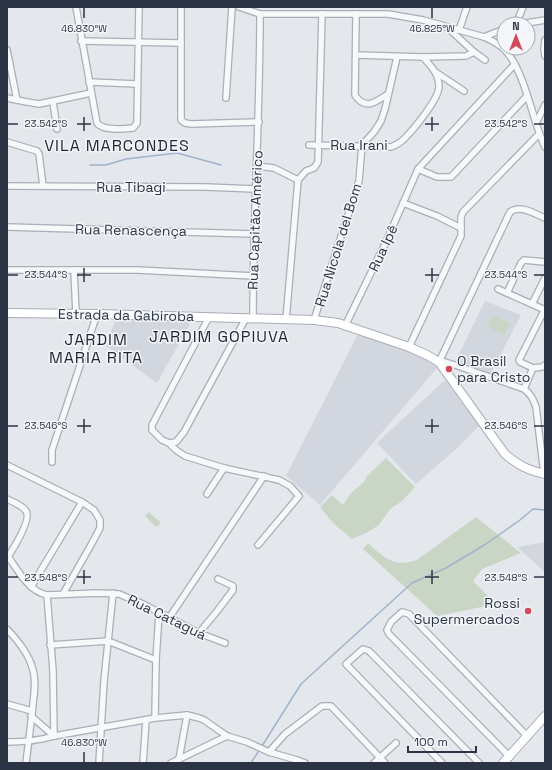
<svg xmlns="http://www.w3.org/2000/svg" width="552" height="770" font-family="'Space Grotesk',sans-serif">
<rect width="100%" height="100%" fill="#e4e7ec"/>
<g fill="#d2d6de">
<path d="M485 301 521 315 490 375 455 362Z"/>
<path d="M116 318 184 320 190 324 157 383 106 346Z"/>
<path d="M358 334 428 359 437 368 320 505 286 476Z"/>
<path d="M445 380 479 426 456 449 416 484 377 443Z"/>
<path d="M545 542V572L517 547Z"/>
</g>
<g fill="#c9d6c5">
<path d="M493 315 510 324 504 335 487 326Z"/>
<path d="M386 458 415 487 401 502 391 508 379 525 366 533 352 539 333 523 320 507 332 495 343 505 351 493 364 482 367 476Z"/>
<path d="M149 512 161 523 156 527 145 516Z"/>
<path d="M476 517 521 553 482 569 473 581 496 604 437 616 363 549 368 543C385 558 393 568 417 560Z"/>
</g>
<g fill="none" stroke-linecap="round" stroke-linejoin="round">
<g stroke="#9fb4cc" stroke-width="1.5">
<path d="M90 165H106L126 159 177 153 221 165"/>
<path d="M262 746 301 684 412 583 446 568 486 544 520 520 533 509 545 510"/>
<path d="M251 763 260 749"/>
</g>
<defs>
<g id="street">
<path d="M76 7 97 123C103 131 124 129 133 128L137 123 139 7"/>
<path d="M181 7V120L185 123 191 124 259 122"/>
<path d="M239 7 260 14H388L423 20 484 37C491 40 499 44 505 50 525 71 532 120 545 147"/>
<path d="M356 14 355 95C365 111 376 102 388 94"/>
<path d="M516 24 523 7"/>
<path d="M521 24 545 20"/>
<path d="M448 28 474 52 485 60"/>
<path d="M459 30 467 7"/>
<path d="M484 37 504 29"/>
<path d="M545 40 544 49 545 56"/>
<path d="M81 41 181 43"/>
<path d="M7 50 17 100"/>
<path d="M356 55 423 57 466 56 474 52"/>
<path d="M437 73 464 91"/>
<path d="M89 82 137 84"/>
<path d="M7 98 27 102 39 104 91 93"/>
<path d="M226 98 232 7"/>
<path d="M53 102 57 129"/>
<path d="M536 123 545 105"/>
<path d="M7 142 37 151 39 154 43 186"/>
<path d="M309 145 391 147C396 145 400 143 404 139 414 129 438 100 439 87 439 74 431 66 423 57"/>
<path d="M362 145 374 132 381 121 385 109 397 57"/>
<path d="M257 166 274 168 298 180"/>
<path d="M418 169 437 177H451L527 96"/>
<path d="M298 180 306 171 314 168 318 162 322 14"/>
<path d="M7 186 206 187 255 189"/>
<path d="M403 203 437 216 461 228"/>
<path d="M7 227 254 234"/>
<path d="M7 270H138L253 276"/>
<path d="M74 270 76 314"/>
<path d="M498 289 545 310"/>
<path d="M507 293 521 263 524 260 545 262"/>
<path d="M532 304 545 278"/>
<path d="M209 317 152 425V430L162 440 169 443 176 450 185 456 224 468 279 480 290 486 299 496 258 545"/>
<path d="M253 318C253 217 260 115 260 14"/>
<path d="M286 320 298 180"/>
<path d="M314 320 359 181 362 145"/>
<path d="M345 326 386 242 418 169 515 64"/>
<path d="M409 347 461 236V217L463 212 539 134"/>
<path d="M533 368 520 362 519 360 545 309"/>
<path d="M524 389 533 368 542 367 545 365"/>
<path d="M169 443 176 442 184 432 246 318"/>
<path d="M52 462V450L97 314"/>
<path d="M7 465 82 502 94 510 100 520V528L91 545 63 594"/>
<path d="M544 474 536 407C533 399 531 394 524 389L461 367 442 361 439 362 510 212C520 204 535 214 545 218"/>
<path d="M207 494 224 468"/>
<path d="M7 499C13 502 22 505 26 511 32 519 13 549 8 557"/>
<path d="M7 555C18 570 28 591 47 595L98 593 119 594 143 604 199 633 225 643"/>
<path d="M31 587 82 502"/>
<path d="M47 595 53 671 54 736"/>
<path d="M169 618 264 476"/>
<path d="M7 629C18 641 29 654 33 670 37 684 33 699 32 714 30 730 28 747 26 763"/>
<path d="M199 633 218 610 233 590V586L218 579"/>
<path d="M50 645 108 641 156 660"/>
<path d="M7 704 32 711"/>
<path d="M31 716 54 736"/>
<path d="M155 718 156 660 159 613"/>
<path d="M7 742C24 742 38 741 54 736L155 718 187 715 199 718 204 720 227 736 247 742 269 752 297 760 305 763"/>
<path d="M269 752 285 734 322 706H331L385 763"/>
<path d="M510 757 389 634 387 630 391 622 402 612 409 614 528 737"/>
<path d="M179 759 187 715"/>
<path d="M99 763 104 681 113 593"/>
<path d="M143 763 146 720"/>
<path d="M171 763 227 736"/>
<path d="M374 763 396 743"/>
<path d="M442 763 346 664 363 649 369 651 479 763"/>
</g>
<g id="secondary">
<path d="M7 313 97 314 314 320 338 323 409 347 427 355 439 362 505 454C519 466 528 470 545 474"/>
<path d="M503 763 545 716"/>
</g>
</defs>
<use href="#street" stroke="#a9aeb7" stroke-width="8"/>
<use href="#secondary" stroke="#a9aeb7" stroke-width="10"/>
<use href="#street" stroke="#f7f8fa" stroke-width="5.5"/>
<use href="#secondary" stroke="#fff" stroke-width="8"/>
</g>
<path fill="none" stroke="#2b3445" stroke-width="1.5" d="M84 8V18M432 8V18M84 117V131M432 117V131M8 124H18M77 124H91M425 124H439M534 124H544M84 268V282M432 268V282M8 275H18M77 275H91M425 275H439M534 275H544M84 419V433M432 419V433M8 426H18M77 426H91M425 426H439M534 426H544M84 570V584M432 570V584M8 577H18M77 577H91M425 577H439M534 577H544M84 752V762"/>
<g fill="#d1495b" stroke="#f4f6f9" stroke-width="1.5">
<circle cx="449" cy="369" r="4"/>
<circle cx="528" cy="611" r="4"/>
</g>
<g text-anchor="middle" stroke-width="3" stroke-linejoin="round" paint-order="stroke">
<g font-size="14" fill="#2b3445" stroke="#f4f6f9">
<text x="359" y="150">Rua Irani</text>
<text x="131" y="192">Rua Tibagi</text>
<text transform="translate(255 220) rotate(-88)" y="5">Rua Capitão Américo</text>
<text transform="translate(131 230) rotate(1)" y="5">Rua Renascença</text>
<text transform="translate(338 245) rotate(-73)" y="5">Rua Nicola del Bom</text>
<text transform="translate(383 248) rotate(-65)" y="5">Rua Ipê</text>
<text transform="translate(126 315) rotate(1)" y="5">Estrada da Gabiroba</text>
<text transform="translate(167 617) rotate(26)" y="5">Rua Cataguá</text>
</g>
<g font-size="14" fill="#2b3445" stroke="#f4f6f9" text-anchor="start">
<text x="457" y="366">O Brasil<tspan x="457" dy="16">para Cristo</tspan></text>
<text x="520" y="608" text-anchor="end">Rossi<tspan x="520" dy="16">Supermercados</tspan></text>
</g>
<g font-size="16" letter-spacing="1" fill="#1d2536" stroke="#f4f6f9">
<text x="117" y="151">VILA MARCONDES</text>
<text x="219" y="342">JARDIM GOPIUVA</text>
<text x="96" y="345">JARDIM<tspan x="96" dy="18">MARIA RITA</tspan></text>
</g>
</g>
<g font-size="10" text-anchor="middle" fill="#2b3445" stroke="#f4f6f9" stroke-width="3" stroke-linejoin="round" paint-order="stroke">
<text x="84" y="32">46.830°W</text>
<text x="432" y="32">46.825°W</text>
<text x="46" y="127">23.542°S</text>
<text x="506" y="127">23.542°S</text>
<text x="46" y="278">23.544°S</text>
<text x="506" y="278">23.544°S</text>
<text x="46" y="429">23.546°S</text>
<text x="506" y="429">23.546°S</text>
<text x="46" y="581">23.548°S</text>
<text x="506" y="581">23.548°S</text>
<text x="84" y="746">46.830°W</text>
</g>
<rect width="552" height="770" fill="none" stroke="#2b3445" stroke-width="16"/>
<g transform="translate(516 36)"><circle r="19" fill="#f4f6f9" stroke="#a4a8b1"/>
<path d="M0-3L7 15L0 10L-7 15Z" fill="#d1495b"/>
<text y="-6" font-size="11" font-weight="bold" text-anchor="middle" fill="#2b3445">N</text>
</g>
<path d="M408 746v6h68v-6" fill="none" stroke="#2b3445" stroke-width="2"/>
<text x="414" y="746" font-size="12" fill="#2b3445" stroke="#f4f6f9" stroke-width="3" paint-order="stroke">100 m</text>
</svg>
